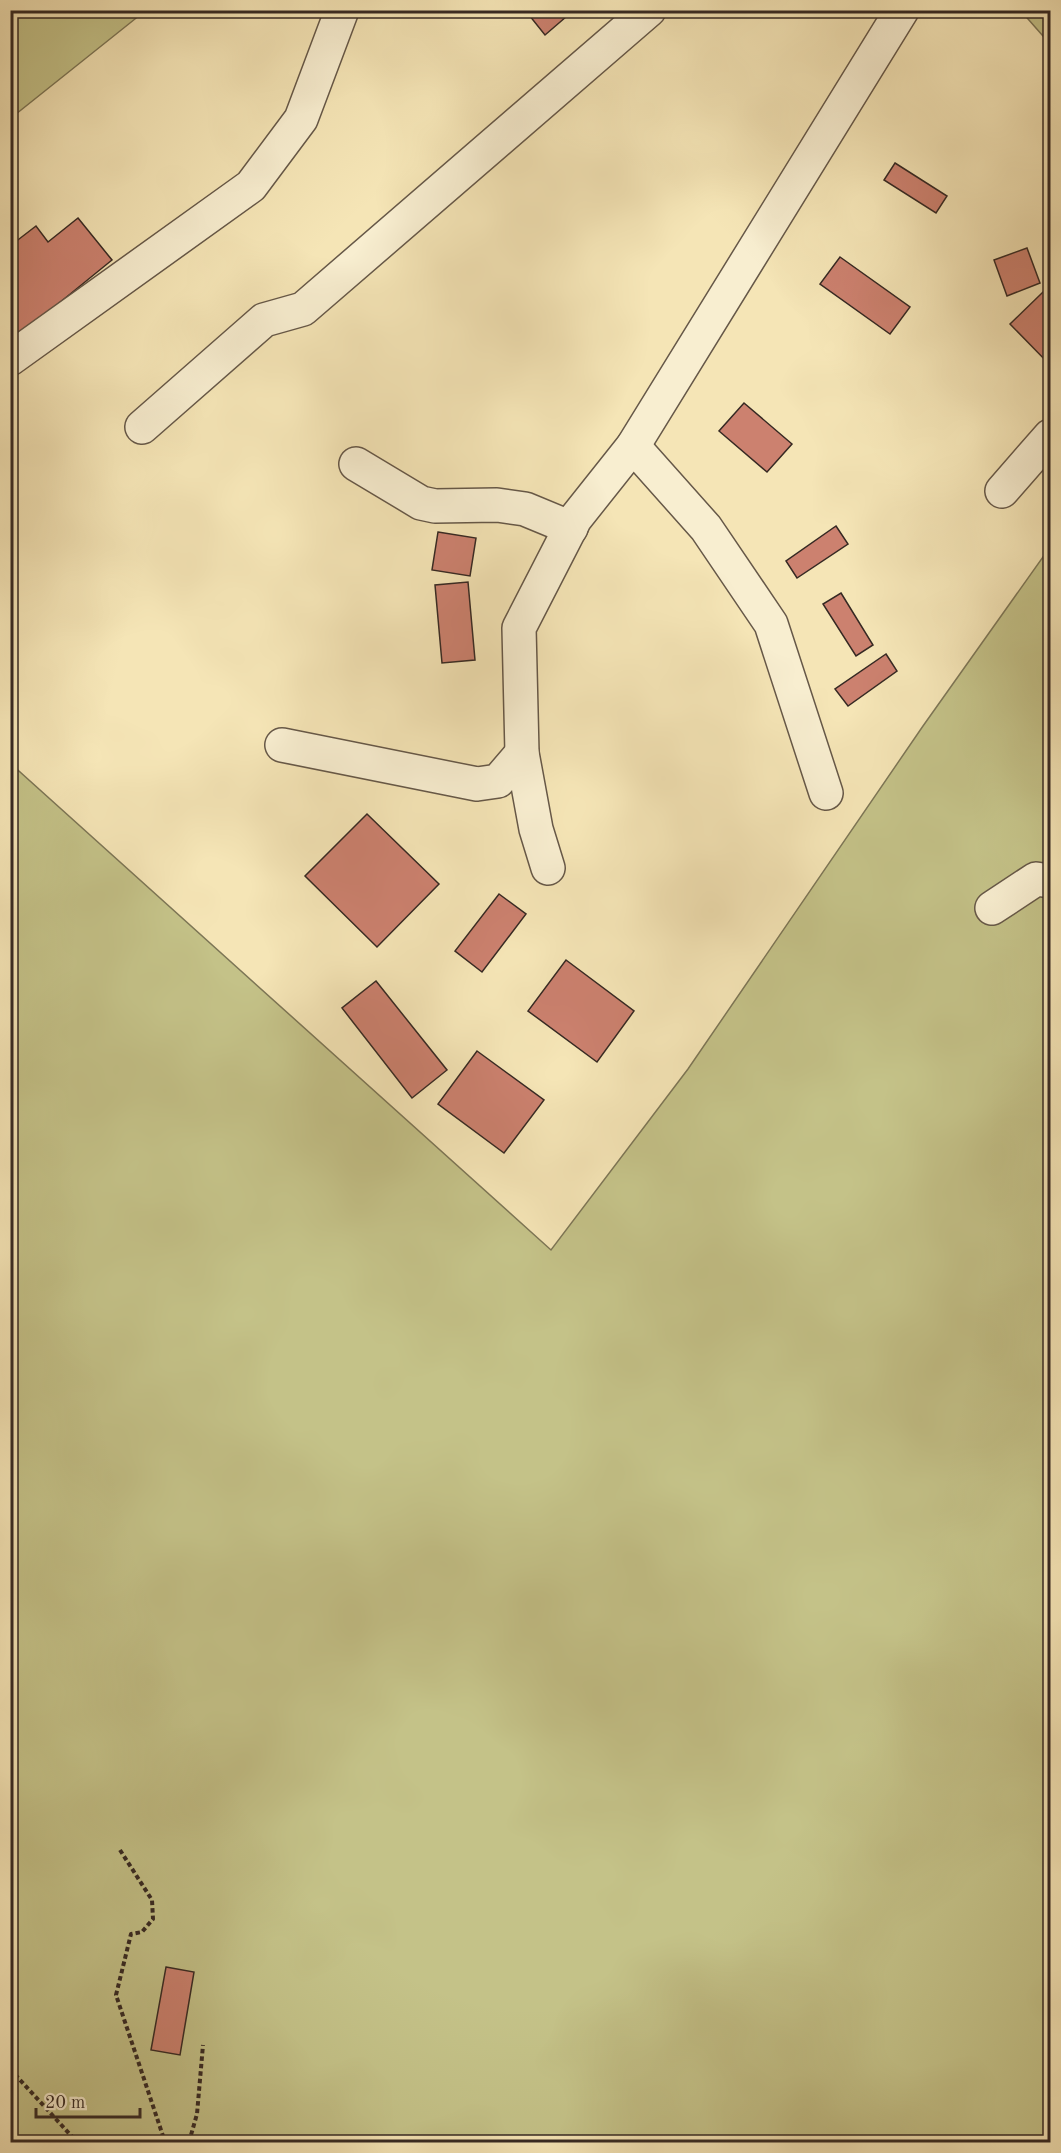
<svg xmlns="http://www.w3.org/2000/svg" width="1061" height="2153" font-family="'Old Standard TT',serif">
<rect width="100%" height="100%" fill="#f5e5b6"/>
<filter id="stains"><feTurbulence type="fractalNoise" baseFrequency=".00333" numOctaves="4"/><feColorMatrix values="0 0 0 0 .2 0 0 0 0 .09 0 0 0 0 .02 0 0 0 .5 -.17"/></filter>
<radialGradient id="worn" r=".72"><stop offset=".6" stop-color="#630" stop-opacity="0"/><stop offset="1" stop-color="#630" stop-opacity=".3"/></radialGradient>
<g fill="#c4c288" stroke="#7d7656" stroke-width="1.5">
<path d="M11 10H145V11L11 118Z"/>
<path d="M1021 11H1050V44Z"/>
<path d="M1050 547V2142H11L10 763 551 1250 688 1069 923 726Z"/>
</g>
<g fill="#cc816f" stroke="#362923" stroke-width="1.5">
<path d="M525 10H574L545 35Z"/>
<path d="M895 163 947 196 936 213 884 180Z"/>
<path d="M78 218 112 260 10 343V246L36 226 48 242Z"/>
<path d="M1027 248 1040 283 1007 296 994 260Z"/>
<path d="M840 257 910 307 890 334 820 284Z"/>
<path d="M1043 292 1050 300V365L1010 324Z"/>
<path d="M744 403 792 444 767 472 719 431Z"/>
<path d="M836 526 848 544 797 578 786 561Z"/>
<path d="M438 532 476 538 470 576 432 570Z"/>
<path d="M468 582 475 660 442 663 435 585Z"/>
<path d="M841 593 873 645 856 656 823 604Z"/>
<path d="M886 654 897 671 848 706 835 689Z"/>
<path d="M367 814 439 884 377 947 305 876Z"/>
<path d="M499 894 526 914 482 972 455 951Z"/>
<path d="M566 960 634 1011 597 1062 528 1011Z"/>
<path d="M376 981 447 1070 412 1098 342 1008Z"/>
<path d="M477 1051 544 1100 504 1153 438 1104Z"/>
<path d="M166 1967 194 1972 180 2055 151 2050Z"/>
</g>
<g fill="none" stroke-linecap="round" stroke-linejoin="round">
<defs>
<g id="minor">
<path d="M10 359 251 186 301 119 342 10"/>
<path d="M142 427 264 320 303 309 649 10"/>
<path d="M633 446 706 528 771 624 826 793"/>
<path d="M356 464 421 503 435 506 497 505 525 509 571 528"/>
<path d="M1002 491 1050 436"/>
<path d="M282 745 477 784 498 781 522 753"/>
<path d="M548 868 536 829 522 753 519 628 575 519 633 446 902 10"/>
<path d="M992 908 1036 879 1050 881"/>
</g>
</defs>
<use href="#minor" stroke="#665848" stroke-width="36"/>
<g stroke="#362923" stroke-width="4" stroke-dasharray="4.5 3" stroke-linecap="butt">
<path d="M120 1850 152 1900 153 1919 142 1932 131 1934 116 1995 165 2142"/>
<path d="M10 2069 77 2142"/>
<path d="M189 2142 197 2114 203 2045"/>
</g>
<use href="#minor" stroke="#f8eed0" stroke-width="33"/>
</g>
<rect width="1061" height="2153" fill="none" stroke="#f5e5b6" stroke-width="36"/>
<rect x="12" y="12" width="1037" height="2129" fill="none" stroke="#362923" stroke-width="3"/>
<rect x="18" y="18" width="1025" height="2117" fill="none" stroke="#362923" stroke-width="1.5"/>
<path d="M36 2108v9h104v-9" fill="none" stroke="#362923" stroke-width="3"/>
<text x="45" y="2108" font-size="18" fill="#362923" stroke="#f8eed0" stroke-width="4.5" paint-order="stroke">20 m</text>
<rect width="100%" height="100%" filter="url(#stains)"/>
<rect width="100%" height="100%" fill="url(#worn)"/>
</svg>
